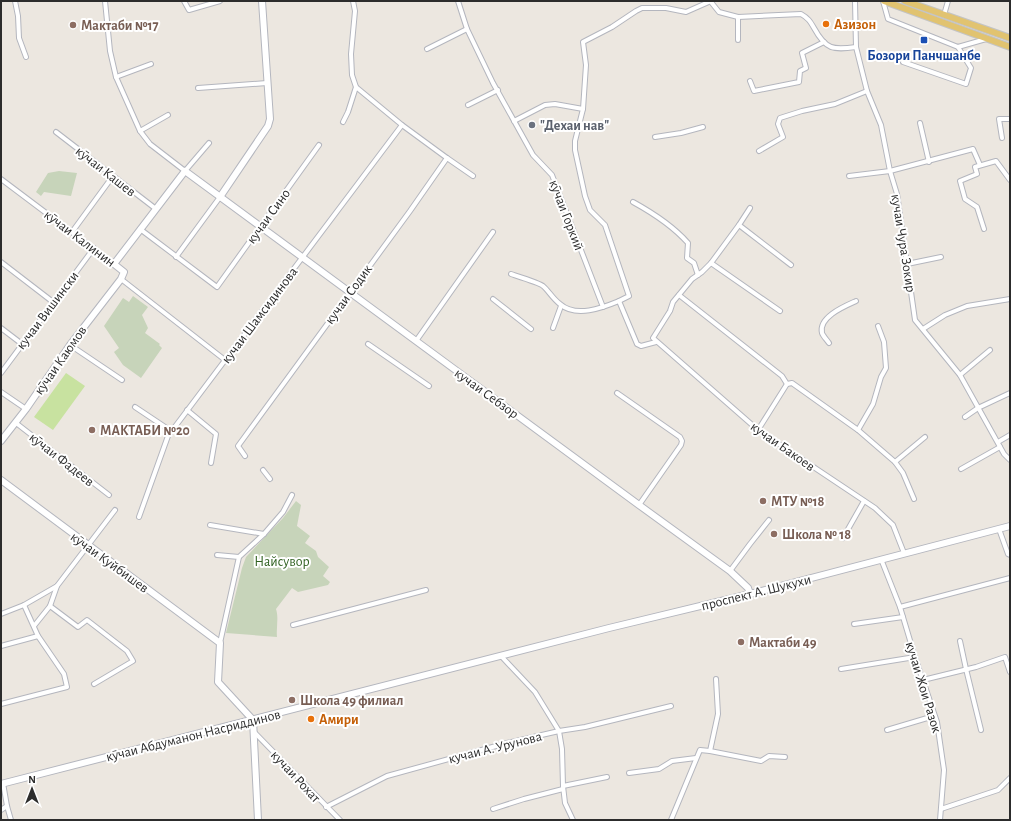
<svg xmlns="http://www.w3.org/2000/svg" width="1011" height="821" font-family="'Alegreya Sans',sans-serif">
<rect width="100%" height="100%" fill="#ece7e0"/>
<g fill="#c7d4ba">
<path d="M59 171 77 173 71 196 44 192 41 196 36 192 48 173Z"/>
<path d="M133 296 148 307 142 315 148 328 145 333 160 344 159 345 162 348 141 378 123 365 114 352 119 348 104 326 123 298 129 302Z"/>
<path d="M296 501 301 505 297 526 310 536 305 543 316 551 318 557 329 567 323 576 330 582 328 585 298 592 292 588 276 609C279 618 276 627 277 637L226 633 242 568 246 557 283 518Z"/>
</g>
<path fill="#c8e2a0" d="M66 373 85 386 53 430 34 417Z"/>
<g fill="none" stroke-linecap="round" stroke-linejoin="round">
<defs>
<g id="street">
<path d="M15 1 18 16 19 38 26 57"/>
<path d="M105 1 110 51 116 77 140 131 150 144 185 171 209 143"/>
<path d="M184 1 189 10 220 1"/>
<path d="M353 1 355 11 351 54 352 75 356 87 402 125 447 158"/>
<path d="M458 1 467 29 493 83 533 155 552 175 603 307"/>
<path d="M855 1 856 47 867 91 881 125 890 171 897 194 915 320 960 375 1004 454 1010 460"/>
<path d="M883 1 888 19 958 47 986 39"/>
<path d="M711 2 719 12 738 17 801 14C808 18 810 21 814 28 826 50 833 50 856 47"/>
<path d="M944 15 948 1"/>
<path d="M738 40V17"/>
<path d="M427 49 467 29"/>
<path d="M903 62 966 84 971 68 958 47"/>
<path d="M116 77 151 64"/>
<path d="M750 81 754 91 799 82 800 71 806 68 802 53 824 42"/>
<path d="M198 88 267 83"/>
<path d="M468 105 498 90"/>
<path d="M514 121 545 105 555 104 583 109"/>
<path d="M343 122 348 112 356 87"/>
<path d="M920 123 929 162"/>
<path d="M140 131 168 115"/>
<path d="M56 132 156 209"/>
<path d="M655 137 681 133 703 127"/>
<path d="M1002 138 999 119H1010"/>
<path d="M759 151 783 137 778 124 780 118 802 111 835 104 867 91"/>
<path d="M849 176 890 171 973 149 980 165"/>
<path d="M1 179 114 264"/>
<path d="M633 202C653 213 673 226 688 243L687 258 694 263 698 275"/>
<path d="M750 208 739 225 711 263 702 272 692 279 673 302 670 311 653 338 758 430 875 508 893 525 904 553"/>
<path d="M739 225 791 265"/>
<path d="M140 229 217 287 319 145"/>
<path d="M984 229 977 207 965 199 960 181 977 174 975 167 996 161 1010 180"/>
<path d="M72 232 113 176"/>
<path d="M176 257 220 197"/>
<path d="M1 262 53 302"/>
<path d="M711 263 780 311"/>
<path d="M907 264 941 257"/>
<path d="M511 274C517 276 540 283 543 286 548 290 553 299 560 304 576 318 602 308 619 301L637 344 641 346 656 342"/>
<path d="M121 279 225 360"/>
<path d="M679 295 782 376 787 384 792 383 858 430 895 462 903 473 914 499"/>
<path d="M493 299 531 329"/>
<path d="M619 301 629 296 605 225 590 210 585 196 575 150V141L583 109 586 65 583 42 612 27 636 11 642 8H666L686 12 711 1"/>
<path d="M1 328 22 344"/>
<path d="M553 328 561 306"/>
<path d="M923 329 945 315 967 306 1010 299"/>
<path d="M416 341 493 232"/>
<path d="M829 343C827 340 823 336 822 333 818 317 845 306 856 301"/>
<path d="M368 344 429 386"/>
<path d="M70 345 122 380"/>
<path d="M1 373 94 248"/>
<path d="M960 375 990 350"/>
<path d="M1 392 26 409"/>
<path d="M617 393 680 437 682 441 681 445 639 505"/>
<path d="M135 407 171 431"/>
<path d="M187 410 216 434 211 463"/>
<path d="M965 417 978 408 1010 393"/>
<path d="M16 423 109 495"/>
<path d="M758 430 787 384"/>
<path d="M858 430 873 404 881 377 886 368 884 342 878 326"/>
<path d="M998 442 1010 435"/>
<path d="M245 456 238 446 410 211 447 158 473 176"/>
<path d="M895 462 925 437"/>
<path d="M961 469 1000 447"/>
<path d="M263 470 270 479"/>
<path d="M139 517 168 436 402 125"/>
<path d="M210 525 264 534"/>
<path d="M999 529 1008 554 1010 555"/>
<path d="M843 538 864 501"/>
<path d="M217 555 239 557"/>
<path d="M881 559 900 607 915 657 937 722 944 770 940 820"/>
<path d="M730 571 750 544 769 520"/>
<path d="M50 606 78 627 87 620 127 651 133 661 94 684"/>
<path d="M900 607 1010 578"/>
<path d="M1 614 24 605 57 586 115 510"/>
<path d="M854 624 903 617"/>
<path d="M293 625 426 590"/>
<path d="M34 626 50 606 57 586"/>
<path d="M960 641 966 669 981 730"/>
<path d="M220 643 239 557 264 534 283 512 292 495"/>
<path d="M1 646 38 636"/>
<path d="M501 656 535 692 559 731 562 749 563 786 565 803 573 820"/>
<path d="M841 669 915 657"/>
<path d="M923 680 976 667 1005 657 1010 672"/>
<path d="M1 704 67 687 64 674 38 636 24 605"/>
<path d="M887 730 934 716"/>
<path d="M254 732 340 820"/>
<path d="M710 751 718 714 716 679"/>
<path d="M629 773 659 769 672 761 696 758"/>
<path d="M3 783 7 806 11 820"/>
<path d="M563 786 607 777"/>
<path d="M326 807 387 776 507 743 559 731 585 727 671 706"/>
<path d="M493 809 524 799 563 789"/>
<path d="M941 809 998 790 1010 778"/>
<path d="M1 810 7 806"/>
<path d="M671 820 700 750 710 751 761 761 769 756 785 757"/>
</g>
<g id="secondary">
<path d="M220 197 268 126 270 119 262 1"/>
<path d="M1 441 26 409 70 345 121 279 124 272 114 264 185 171 639 505 730 571 748 588 750 594"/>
<path d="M1 480 220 643 218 682 253 720 258 820"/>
<path d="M1 784 609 628 750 594 1010 526"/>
</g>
<g id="primary">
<path d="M884 1 1010 47"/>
<path d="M905 1 1010 38"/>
</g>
</defs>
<use href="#street" stroke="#b4b6be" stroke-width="6"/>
<use href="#secondary" stroke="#b4b6be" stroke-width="8"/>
<use href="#primary" stroke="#c4c4c4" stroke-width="8"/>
<use href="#street" stroke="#fff" stroke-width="4"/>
<use href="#secondary" stroke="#fff" stroke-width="6"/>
<use href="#primary" stroke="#e1c370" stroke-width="6"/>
</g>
<g fill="#e8710a" stroke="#fff" stroke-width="1.5">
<circle cx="826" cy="24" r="4"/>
<circle cx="311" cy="719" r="4"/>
</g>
<g fill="#8d6e63" stroke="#fff" stroke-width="1.5">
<circle cx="73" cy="25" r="4"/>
<circle cx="92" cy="430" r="4"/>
<circle cx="763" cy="501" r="4"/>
<circle cx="774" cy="534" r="4"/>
<circle cx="741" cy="642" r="4"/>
<circle cx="292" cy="700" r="4"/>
</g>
<rect fill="#1a4fb4" stroke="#fff" stroke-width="1.5" x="920" y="36" width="8" height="8" rx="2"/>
<circle fill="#6b7280" stroke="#fff" stroke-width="1.5" cx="532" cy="125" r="4"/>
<g text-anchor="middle" stroke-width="4" stroke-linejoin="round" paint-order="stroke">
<g font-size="14" font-weight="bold" fill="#c56008" stroke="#fff" text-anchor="start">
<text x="834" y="29">Азизон</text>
<text x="319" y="724">Амири</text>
</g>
<g font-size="14" font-weight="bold" fill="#785e54" stroke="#fff" text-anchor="start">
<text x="81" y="30">Мактаби №17</text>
<text x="100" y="435">МАКТАБИ №20</text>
<text x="771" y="506">МТУ №18</text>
<text x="782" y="539">Школа № 18</text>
<text x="749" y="647">Мактаби 49</text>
<text x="300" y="705">Школа 49 филиал</text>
</g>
<g font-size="14" font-weight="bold" fill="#164399" stroke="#fff">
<text x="924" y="60">Бозори Панчшанбе</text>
</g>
<g font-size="14" font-weight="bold" fill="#5b616d" stroke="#fff" text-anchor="start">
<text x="540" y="130">"Дехаи нав"</text>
</g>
<g font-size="14" fill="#2c2c2c" stroke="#fff">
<text transform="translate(106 171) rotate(38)" y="5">кӯчаи Кашев</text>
<text transform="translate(567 215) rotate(69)" y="5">кӯчаи Горкий</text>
<text transform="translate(268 216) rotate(-54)" y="5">кучаи Сино</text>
<text transform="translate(80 238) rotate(37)" y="5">кӯчаи Калинин</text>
<text transform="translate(904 243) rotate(81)" y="5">кучаи Чура Зокир</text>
<text transform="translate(348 294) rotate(-54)" y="5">кучаи Содик</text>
<text transform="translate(47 310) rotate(-53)" y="5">кучаи Вишински</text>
<text transform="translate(259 315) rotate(-53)" y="5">кучаи Шамсидинова</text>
<text transform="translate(60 360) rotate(-55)" y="5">кӯчаи Каюмов</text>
<text transform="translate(487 393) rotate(36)" y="5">кучаи Себзор</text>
<text transform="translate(783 446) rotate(35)" y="5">кучаи Бакоев</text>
<text transform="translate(62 459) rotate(38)" y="5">кӯчаи Фадеев</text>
<text transform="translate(110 562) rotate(36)" y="5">кӯчаи Куйбишев</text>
<text transform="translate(756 592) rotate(-14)" y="5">проспект А. Шукухи</text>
<text transform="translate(924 687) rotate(73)" y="5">кучаи Жои Разок</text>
<text transform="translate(193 735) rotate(-14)" y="5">кӯчаи Абдуманон Насриддинов</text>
<text transform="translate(495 747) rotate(-14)" y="5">кучаи А. Урунова</text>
<text transform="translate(296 776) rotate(47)" y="5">кучаи Рохат</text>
</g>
<g font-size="14" fill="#326223" stroke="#fff">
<text x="282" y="566">Найсувор</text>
</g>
</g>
<rect width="1011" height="821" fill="none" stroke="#2c2c2c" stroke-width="4"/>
<g transform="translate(32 789)" stroke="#ffffff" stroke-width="3" paint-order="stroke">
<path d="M0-3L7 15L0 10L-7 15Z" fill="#2c2c2c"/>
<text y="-6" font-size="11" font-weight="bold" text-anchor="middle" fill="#2c2c2c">N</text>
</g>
</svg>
